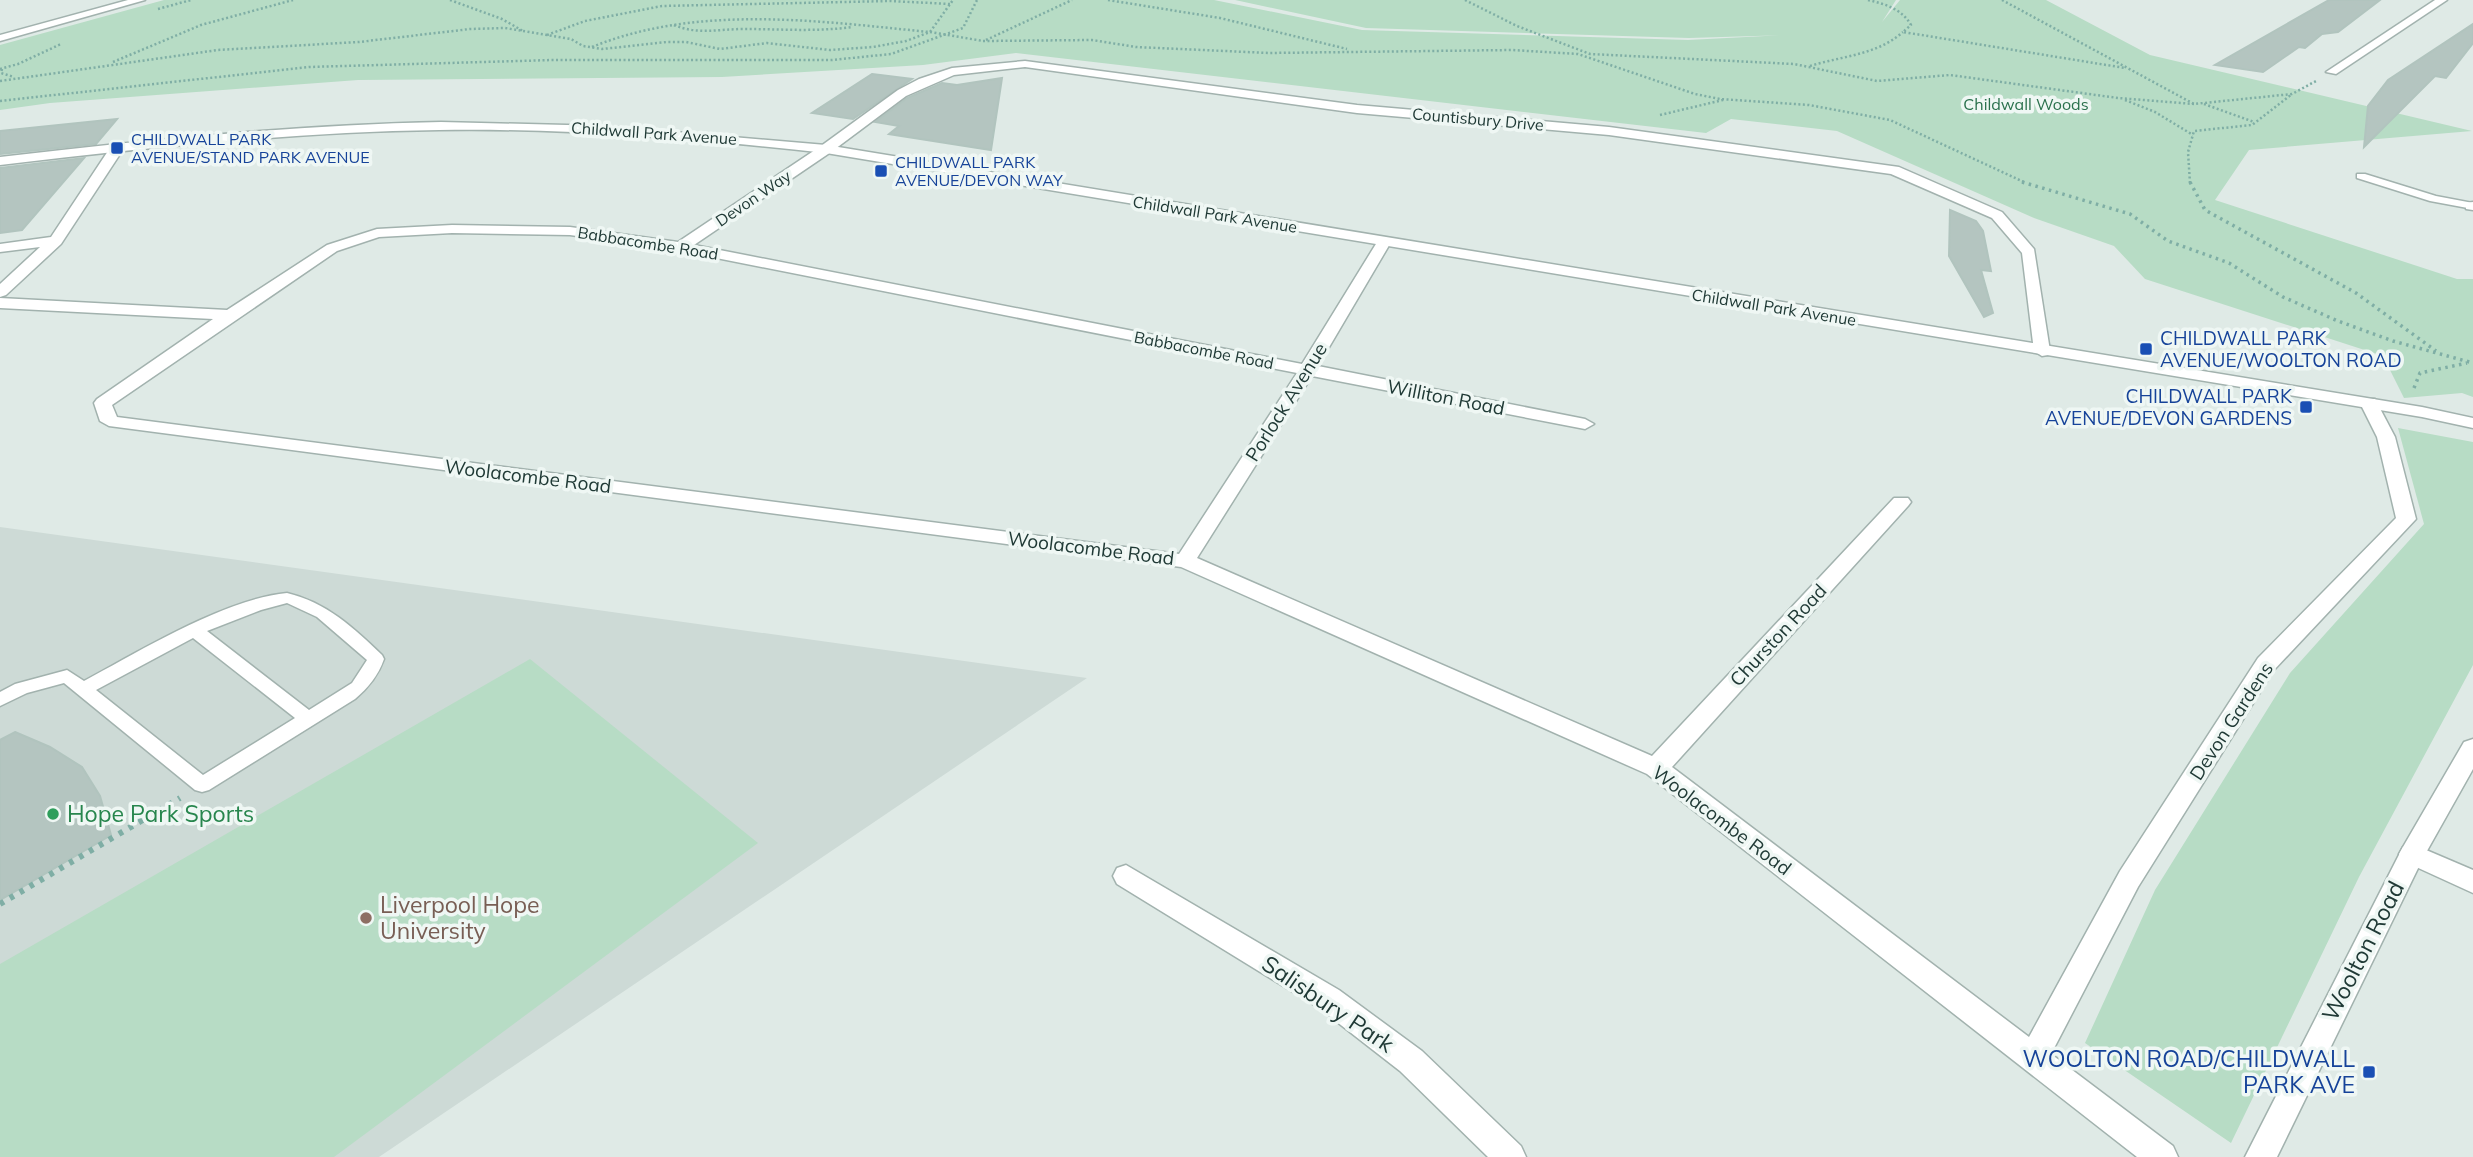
<svg xmlns="http://www.w3.org/2000/svg" width="2473" height="1157" font-family="Mulish,sans-serif">
<rect width="100%" height="100%" fill="#dfeae6"/>
<path fill="#cddad6" d="M0 527 1087 678 379 1157H0Z"/>
<g fill="#b7dcc5">
<path d="M164 0H1214L1362 30 1688 40 1784 35 1689 38 1366 28 1235 0H1896L1882 22 1900 0H2046L2150 55 2472 131 2249 150 2215 200 2457 279H2473V397L2462 393 2404 398 2383 356 2145 279 2114 246 2034 218 1837 131 1731 119 1706 133 1016 53 923 65 722 77 358 80 50 103 0 110V45Z"/>
<path d="M2398 428 2473 442V665L2359 877 2231 1143 2085 1043 2155 890 2290 673 2424 524Z"/>
<path d="M530 659 758 843 334 1157H0V964Z"/>
</g>
<g fill="#b4c5c0" stroke="#b1c4be" stroke-width="2">
<path d="M2329 0H2380L2338 32 2322 34 2305 48 2299 47 2263 72 2215 65Z"/>
<path d="M2473 24V43L2446 78 2435 76 2364 147 2368 106 2388 80Z"/>
<path d="M872 74 912 79 853 119 812 113Z"/>
<path d="M1002 78 991 150 889 134 899 126 875 122 907 98 942 83 957 85Z"/>
<path d="M117 119 96 144 0 154V131Z"/>
<path d="M84 158 22 230 0 233V168Z"/>
<path d="M1950 210 1976 221 1983 231 1991 271 1981 270 1993 313 1984 317 1949 256Z"/>
<path d="M15 732 50 747 82 767 100 796 111 835 0 900V740Z"/>
</g>
<g fill="none" stroke-linecap="round" stroke-linejoin="round">
<defs>
<g id="service">
<path d="M2357 174H2365L2436 196 2473 203V209L2430 201 2357 178Z"/>
<path d="M287 593C326 602 354 628 382 655L384 659C378 676 368 688 355 699L209 790 202 792 195 790 64 683 27 693 0 706V692L15 684 67 670 84 681C140 651 225 599 287 593ZM287 603 317 617 367 660 352 683 309 710 207 631 261 610ZM193 638 295 718 203 775 96 690Z"/>
</g>
<g id="minor">
<path d="M128 0H145L0 41V35Z"/>
<path d="M2435 0H2447L2336 74 2326 72Z"/>
<path d="M1025 61 1357 105 1609 127 1899 167 2002 212 2034 249 2050 351 2048 355 2042 356 2034 351 2022 253 1992 218 1891 174 1609 135 1357 113 1025 67 954 75 906 96 831 152 694 245 1302 364 1379 239H1389L1391 242 1318 366 1585 419 1594 424 1585 429 1312 376 1197 558 1652 756 1894 498H1908L1911 502 1908 506 1672 767 2029 1037 2120 871 2258 658 2396 518 2377 437 2360 403 2363 399H2375L2395 437 2416 519 2274 670 2138 887 2051 1054 2173 1146 2178 1157H2137L1647 774 1181 567 109 426 100 421 94 403 97 399 213 319 0 308V298L227 310 327 245 377 229 452 225 570 227 678 242 821 146 898 90 919 79 952 68ZM452 233 570 235 681 251 1297 373 1179 554 117 417 112 405 337 251 379 237Z"/>
<path d="M117 144 124 148 61 244 6 295 0 297V284L40 247 0 252V244L51 237 112 145Z"/>
<path d="M2473 202V210L2466 209V203Z"/>
<path d="M2412 844 2473 870V893L2403 861 2399 854 2403 847Z"/>
<path d="M1126 865 1339 990 1422 1051 1521 1146 1526 1157H1488L1400 1071 1319 1008 1117 884 1113 876 1117 868Z"/>
</g>
<g id="tertiary">
<path d="M441 122 606 126 826 145 2422 407 2473 418V428L2422 417 826 153C698 139 569 128 439 130 292 132 146 148 0 165V157C147 140 293 125 441 122Z"/>
<path d="M2473 739V769L2423 858 2277 1157H2245L2403 847 2464 742Z"/>
</g>
</defs>
<use href="#service" stroke="#a2b2ae" stroke-width="3"/>
<use href="#minor" stroke="#a2b2ae" stroke-width="3"/>
<use href="#tertiary" stroke="#a2b2ae" stroke-width="3"/>
<g stroke="#7faea5" stroke-width="2.5" stroke-dasharray="2 2.5" stroke-linecap="butt">
<path d="M450 0 502 19 523 31"/>
<path d="M1108 0 1220 18 1347 49"/>
<path d="M1465 0 1517 26 1590 54 1794 64 1877 81 1950 75 2118 98 2194 104"/>
<path d="M1868 0C1885 4 1902 9 1911 25L1903 32 2125 68"/>
<path d="M2002 0 2194 104 2292 94 2316 81"/>
<path d="M158 9 191 0"/>
<path d="M674 25C697 35 719 29 744 29 780 29 816 32 852 27"/>
<path d="M547 35 585 21 662 6 890 1 950 4"/>
<path d="M986 40 1072 0"/>
<path d="M983 41 1092 40 1136 47 1269 53 1512 50 1578 54 1695 94 1720 99 1809 105 1890 120 2026 183"/>
<path d="M592 47C698 4 818 21 929 32"/>
<path d="M113 62 201 25 293 0"/>
<path d="M1810 66C1842 56 1877 55 1903 32"/>
<path d="M0 69 18 64 61 44"/>
<path d="M2 69 1 73 14 77"/>
<path d="M0 81 218 50 359 42 470 29 505 28 571 39 583 46 602 49 667 42H686L720 49 767 43 830 50 873 47 906 41 930 32 953 0"/>
<path d="M2125 100 2155 112 2193 135"/>
<path d="M0 101 309 67 553 60H832L891 54 963 28 977 0"/>
<path d="M2204 104 2254 122"/>
<path d="M1660 115 1723 100"/>
<path d="M2190 183 2188 152 2194 131 2252 125 2292 94"/>
</g>
<g stroke="#7faea5" stroke-width="3.5" stroke-dasharray="2.5 4.5" stroke-linecap="butt">
<path d="M2022 182 2130 214 2168 241 2229 263 2283 297 2338 321 2393 341 2473 363"/>
<path d="M2190 182 2205 210 2356 293 2436 351"/>
<path d="M2414 388 2420 373 2467 363"/>
</g>
<path stroke="#7faea5" stroke-width="6" stroke-dasharray="4.5 7" stroke-linecap="butt" d="M0 904 180 798"/>
<use href="#service" fill="#fff" fill-rule="evenodd"/>
<use href="#minor" fill="#fff" fill-rule="evenodd"/>
<use href="#tertiary" fill="#fff" fill-rule="evenodd"/>
<path stroke="#7faea5" stroke-width="2.5" stroke-dasharray="2 2.5" stroke-linecap="butt" d="M930 32 983 41"/>
</g>
<g fill="#1a4fb4" stroke="#eff7f4" stroke-width="2.5">
<rect x="110" y="141" width="14" height="14" rx="3.5"/>
<rect x="874" y="164" width="14" height="14" rx="3.5"/>
<rect x="2139" y="342" width="14" height="14" rx="3.5"/>
<rect x="2299" y="400" width="14" height="14" rx="3.5"/>
<rect x="2362" y="1065" width="14" height="14" rx="3.5"/>
</g>
<circle fill="#2e9e5b" stroke="#eff7f4" stroke-width="2.5" cx="53" cy="814" r="7"/>
<circle fill="#8d6e63" stroke="#eff7f4" stroke-width="2.5" cx="366" cy="918" r="7"/>
<g text-anchor="middle" stroke-width="7" stroke-linejoin="round" paint-order="stroke">
<g font-size="16" fill="#2a714d" stroke="#eff7f4">
<text x="2026" y="110">Childwall Woods</text>
</g>
<g font-size="16" fill="#203a36" stroke="#eff7f4">
<text transform="translate(1478 119) rotate(5)" y="6">Countisbury Drive</text>
<text transform="translate(654 133) rotate(4)" y="6">Childwall Park Avenue</text>
<text transform="translate(753 198) rotate(-34)" y="6">Devon Way</text>
<text transform="translate(1215 214) rotate(9)" y="6">Childwall Park Avenue</text>
<text transform="translate(648 243) rotate(9)" y="6">Babbacombe Road</text>
<text transform="translate(1774 307) rotate(9)" y="6">Childwall Park Avenue</text>
<text transform="translate(1204 350) rotate(11)" y="6">Babbacombe Road</text>
</g>
<g font-size="16" fill="#164399" stroke="#eff7f4" text-anchor="start">
<text x="131" y="145">CHILDWALL PARK<tspan x="131" dy="18">AVENUE/STAND PARK AVENUE</tspan></text>
<text x="895" y="168">CHILDWALL PARK<tspan x="895" dy="18">AVENUE/DEVON WAY</tspan></text>
</g>
<g font-size="19" fill="#164399" stroke="#eff7f4" text-anchor="start">
<text x="2160" y="345">CHILDWALL PARK<tspan x="2160" dy="22">AVENUE/WOOLTON ROAD</tspan></text>
<text x="2292" y="403" text-anchor="end">CHILDWALL PARK<tspan x="2292" dy="22">AVENUE/DEVON GARDENS</tspan></text>
</g>
<g font-size="19" fill="#203a36" stroke="#eff7f4">
<text transform="translate(1446 397) rotate(11)" y="7">Williton Road</text>
<text transform="translate(1286 402) rotate(-58)" y="7">Porlock Avenue</text>
<text transform="translate(528 476) rotate(7)" y="7">Woolacombe Road</text>
<text transform="translate(1091 548) rotate(7)" y="7">Woolacombe Road</text>
<text transform="translate(1778 635) rotate(-47)" y="7">Churston Road</text>
<text transform="translate(2231 721) rotate(-57)" y="7">Devon Gardens</text>
<text transform="translate(1722 820) rotate(37)" y="7">Woolacombe Road</text>
</g>
<g font-size="23" fill="#27864d" stroke="#eff7f4" text-anchor="start">
<text x="67" y="822">Hope Park Sports</text>
</g>
<g font-size="23" fill="#785e54" stroke="#eff7f4" text-anchor="start">
<text x="380" y="913">Liverpool Hope<tspan x="380" dy="26">University</tspan></text>
</g>
<g font-size="23" fill="#203a36" stroke="#eff7f4">
<text transform="translate(2363 951) rotate(-63)" y="8">Woolton Road</text>
<text transform="translate(1328 1004) rotate(34)" y="8">Salisbury Park</text>
</g>
<g font-size="23" fill="#164399" stroke="#eff7f4" text-anchor="end">
<text x="2355" y="1067">WOOLTON ROAD/CHILDWALL<tspan x="2355" dy="26">PARK AVE</tspan></text>
</g>
</g>
</svg>
